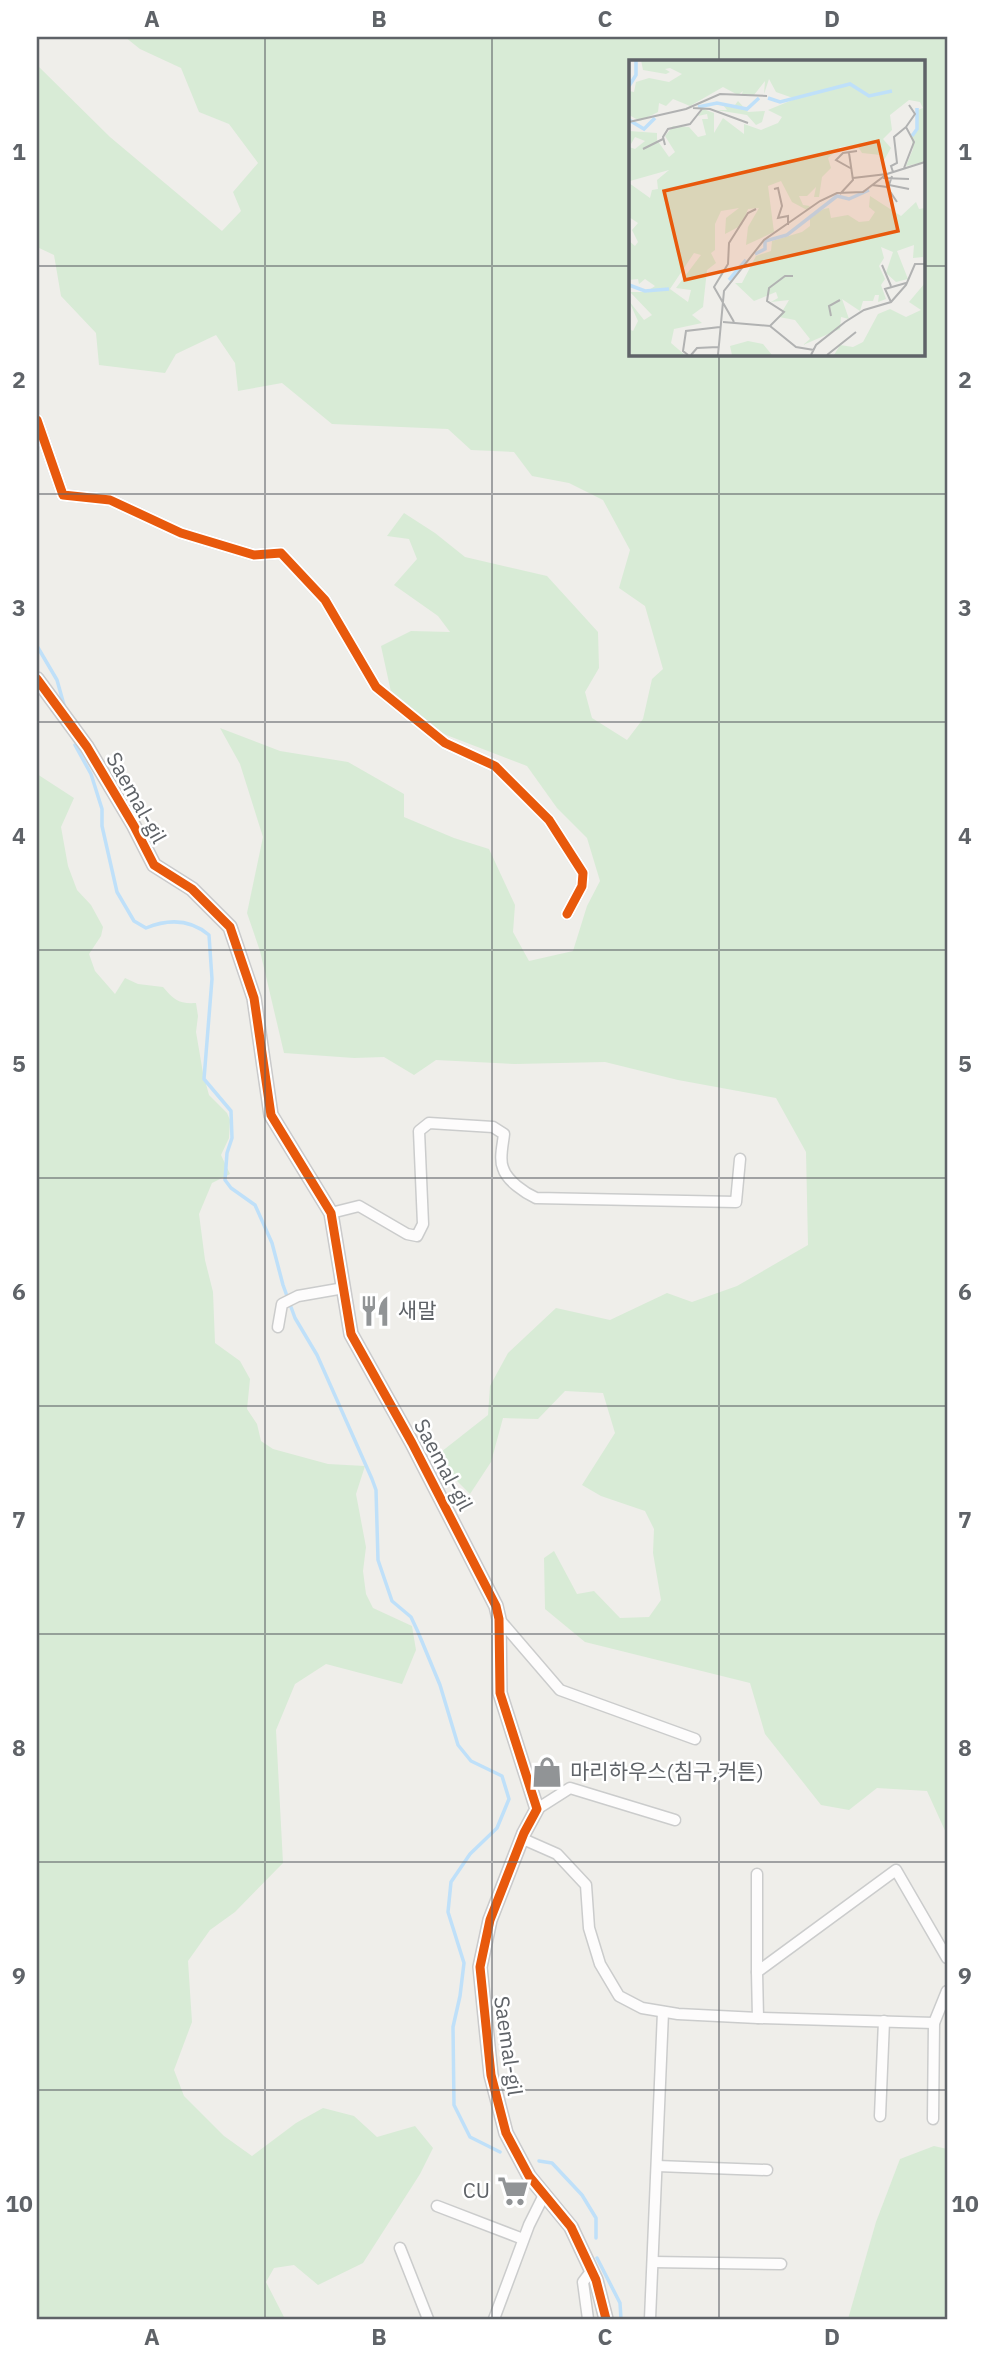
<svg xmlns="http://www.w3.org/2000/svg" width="984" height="2356" font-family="'IBM Plex Sans','Noto Sans KR',sans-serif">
<rect width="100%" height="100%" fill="#efeeea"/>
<g fill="#d8ebd6" fill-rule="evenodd">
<path d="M125 37H947V1835L927 1791 877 1788 849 1810 821 1805 765 1734 750 1683 585 1642 545 1609 544 1558 554 1551 577 1594 594 1591 620 1618 649 1617 661 1600 653 1553 654 1529 645 1511 601 1496 582 1485 615 1433 603 1393 565 1391 538 1419 503 1418 491 1462 470 1494 448 1472 441 1452 488 1415 490 1386 508 1353 556 1308 610 1320 667 1293 692 1302 737 1286 808 1245 806 1152 776 1098 678 1080 605 1062 515 1064 436 1060 414 1075 384 1057 354 1058 284 1053 260 951 247 913 263 837 240 764 220 728 280 751 348 762 404 794V817L454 838 489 849 515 905 513 932 529 961 573 951 587 906 600 881 587 838 557 808 527 766 436 731 391 692 381 646 411 631 450 632 438 616 394 585 417 559 409 539 387 536 404 513 435 533 465 557 547 576 598 632 599 668 585 692 592 718 627 740 643 719 652 679 663 669 645 606 619 588 630 550 603 500 569 483 532 476 514 452 471 450 448 429 332 424 282 383 238 391 235 363 216 335 176 354 165 373 99 365 96 333 61 296 54 255 37 247V65L110 137 222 231 241 211 233 192 258 163 229 124 199 112 181 68 140 49ZM631 61H923V354H631Z"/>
<path d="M37 774 74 798 61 827 68 866 77 890 91 905 103 927 101 936 89 954 95 971 115 994 125 978 138 984 163 987C174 1000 179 1004 196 1003L198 1016 196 1032 203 1073 209 1095 227 1113 230 1120 229 1138 221 1155 230 1174 212 1183 199 1214 205 1260 213 1292 215 1343 240 1361 250 1379 247 1409 257 1424 261 1441 273 1449 328 1464 365 1466 356 1494 366 1547 363 1571 366 1594 373 1608 412 1626 416 1650 402 1684 326 1664 295 1684 276 1730 283 1863 235 1912 210 1930 188 1961 192 2022 174 2070 184 2096 224 2136 252 2156 296 2123 323 2108 354 2116 377 2137 415 2126 433 2148 420 2174 363 2263 318 2285 294 2265 274 2268 266 2282 285 2319H37Z"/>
<path d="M934 2146 947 2149V2319H848L876 2222 900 2159Z"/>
</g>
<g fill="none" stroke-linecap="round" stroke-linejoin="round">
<g stroke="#bfe0f9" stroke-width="3.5">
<path d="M37 646 57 680 64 705"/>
<path d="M75 745 91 774 102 809V826L117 892 134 921 146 928C168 919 190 919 209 935L212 979 204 1079 231 1111 232 1138 227 1153 225 1180 231 1188 255 1205 272 1243 283 1285 295 1318 317 1355 372 1479 376 1490 378 1560 392 1601 411 1617 418 1632 440 1685 458 1745 471 1761 502 1776 509 1799 497 1828 470 1854 451 1882 448 1912 464 1963 460 1996 453 2027 454 2105 470 2137 500 2152"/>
<path d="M539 2161 552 2163 582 2195 596 2218V2238"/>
<path d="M597 2258 620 2303 621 2319"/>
</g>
<defs>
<g id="street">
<path d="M37 420 63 495 110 500 181 533 254 555 281 553 325 600 376 687 445 743 495 766 549 820 583 873 582 886 567 914"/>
<path d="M331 1213 359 1206 407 1234 417 1236 423 1224 419 1131 429 1123 493 1127 504 1134C503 1144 499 1159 503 1168 507 1181 525 1193 536 1198L736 1202 740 1159"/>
<path d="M278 1327 282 1304 298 1296 344 1288"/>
<path d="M499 1619 560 1690 695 1739"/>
<path d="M537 1809 570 1788 675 1820"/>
<path d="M523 1839 557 1854 586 1885 589 1928 600 1964 619 1996 642 2008 678 2014 758 2018 934 2023"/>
<path d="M757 1972V1874"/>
<path d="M758 2018 757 1972 896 1870 947 1958"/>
<path d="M880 2116 884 2021"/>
<path d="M933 2119 934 2023 947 1991"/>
<path d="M657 2166 767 2170"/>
<path d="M437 2206 523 2239"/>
<path d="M400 2248 428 2319"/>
<path d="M653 2262 781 2264"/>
<path d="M494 2319 529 2225 544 2195"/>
<path d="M588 2319 583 2282 592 2270"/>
<path d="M650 2319 663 2012"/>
</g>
<path id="secondary" d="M37 679 87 747 134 826 154 865 192 889 230 927 254 998 271 1115 331 1213 351 1334 412 1443 496 1606 499 1619 500 1693 537 1809 524 1833 490 1920 480 1967 491 2075 506 2133 529 2176 571 2227 596 2280 606 2319"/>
</defs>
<use href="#street" stroke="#cbcccc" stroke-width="13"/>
<use href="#secondary" stroke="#cacacb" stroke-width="16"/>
<use href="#street" stroke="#fdfcfc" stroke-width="10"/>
<use href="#secondary" stroke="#fdfcfc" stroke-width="12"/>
<defs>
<g id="cycleway">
<path d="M37 420 63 495 110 500 181 533 254 555 281 553 325 600 376 687 445 743 495 766 549 820 583 873 582 886 567 914"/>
<path d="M37 679 87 747 134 826 154 865 192 889 230 927 254 998 271 1115 331 1213 351 1334 412 1443 496 1606 499 1619 500 1693 537 1809 524 1833 490 1920 480 1967 491 2075 506 2133 529 2176 571 2227 596 2280 606 2319"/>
</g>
</defs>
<use href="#cycleway" stroke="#fff" stroke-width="13"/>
<use href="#cycleway" stroke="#e8590c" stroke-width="9"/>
</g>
<path fill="none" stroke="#5f6368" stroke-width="2" stroke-opacity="0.55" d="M265 37V2319M492 37V2319M719 37V61M37 266H631M923 266H947M719 354V2319M37 494H947M37 722H947M37 950H947M37 1178H947M37 1406H947M37 1634H947M37 1862H947M37 2090H947"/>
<defs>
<symbol id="restaurant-bare" viewBox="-9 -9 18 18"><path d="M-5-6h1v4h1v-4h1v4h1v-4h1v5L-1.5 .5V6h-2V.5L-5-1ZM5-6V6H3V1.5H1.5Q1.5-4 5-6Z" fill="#919496" stroke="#fff" stroke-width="2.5" paint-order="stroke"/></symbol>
<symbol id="shop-bare" viewBox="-9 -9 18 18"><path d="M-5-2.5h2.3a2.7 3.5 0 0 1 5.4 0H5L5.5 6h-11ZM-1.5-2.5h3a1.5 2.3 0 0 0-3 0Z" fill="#919496" stroke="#fff" stroke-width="2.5" paint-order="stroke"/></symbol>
<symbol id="supermarket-bare" viewBox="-9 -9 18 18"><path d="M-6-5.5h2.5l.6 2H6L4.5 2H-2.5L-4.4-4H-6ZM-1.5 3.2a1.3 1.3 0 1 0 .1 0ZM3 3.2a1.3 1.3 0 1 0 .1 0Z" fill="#919496" stroke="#fff" stroke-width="2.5" paint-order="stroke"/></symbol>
</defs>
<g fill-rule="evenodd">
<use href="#restaurant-bare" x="353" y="1289" width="44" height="44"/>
<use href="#shop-bare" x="525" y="1750" width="44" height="44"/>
<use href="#supermarket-bare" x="491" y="2169" width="44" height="44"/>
</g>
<g text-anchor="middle" stroke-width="5" stroke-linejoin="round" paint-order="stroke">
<g font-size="21" fill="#5f6368" stroke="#fff">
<text transform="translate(136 798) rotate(61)" y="7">Saemal-gil</text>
<text transform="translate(443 1465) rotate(62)" y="7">Saemal-gil</text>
<text transform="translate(508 2046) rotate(82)" y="7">Saemal-gil</text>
</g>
<g font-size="21" fill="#5f6368" stroke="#fff" text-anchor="start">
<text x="398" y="1318">새말</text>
<text x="570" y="1779">마리하우스(침구,커튼)</text>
<text x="490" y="2198" text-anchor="end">CU</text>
</g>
</g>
<g transform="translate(629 60)">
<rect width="296" height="296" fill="#efeeea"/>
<path d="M12 0H296V102L277 106 284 89 282 74 289 69V50L294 48 291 42 280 40 261 55 263 70 254 79 262 88 255 100 252 95 233 93 228 85 211 87 199 98 202 108 193 117 190 137H185L187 127 178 136H170L174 145 181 146 178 150 163 142 152 121 139 126 145 172 117 185 119 167 130 148 119 149 113 165 96 174 97 158 110 148 92 151 86 164V190L82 193 87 203 78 210 74 247 63 255 73 263 45 269 42 283 56 295H2L0 269 4 271 9 261 0 241 15 260 23 255 1 232H17L26 226 16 219 10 224 9 219 0 220V181L6 186 9 182 3 170 9 163 0 157V123L21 138 23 130 29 129 28 120 40 110 1 121 0 87 6 89 16 81 6 77 2 84 0 71 28 73V80L40 97 46 92 36 76 44 66 60 67 69 77 77 75 73 59H79L78 54 69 56 74 49 85 53V73L94 58 115 74V64L132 70 149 63 153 57 139 50 173 36 164 38 147 32 140 19 135 34 136 21 125 35 112 36 114 31 109 35 94 27 61 46 44 39 37 46 30 43 29 52 11 61 0 55V31L5 32 7 22 20 18 40 22 53 14 41 8 36 9 41 12 37 14 14 10ZM65 193 72 195 47 228 62 230 59 242 41 229ZM109 41 119 52 136 51 133 62 127 65 118 55 87 50H98L94 45H106ZM241 136 272 156 287 142 290 149 296 148 294 197 284 198 285 185 268 191 279 219 267 222 257 213 264 192 252 187 255 198 250 206 256 219 252 225 257 239 249 242 250 235H246L244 241H234L231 251 213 239 220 259 212 257 211 269 174 285 181 279 166 260 150 257 160 240 142 242 149 238 147 232 125 241 106 223H113L127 196 142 191 143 181 173 172 181 166V156L195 149 200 148 202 158 219 155 230 162 240 161 246 152 240 147ZM296 223V295H205L211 285 224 287 234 282 249 254 261 249 277 257 292 250 280 242ZM119 281 134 284 143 295H103L101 286Z" fill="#d8ebd6" fill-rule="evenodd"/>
<path fill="none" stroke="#bfe0f9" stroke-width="3.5" d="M0 26 7 15V0M139 38 151 42 221 24 240 36 263 31M69 47 88 43 118 49 130 38M0 60 15 69 26 58M283 76 288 69V48M126 194 136 189V181L158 175 208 136 220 139 240 130M100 220 117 200M0 225 16 231 40 229"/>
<path fill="none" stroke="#b1b2b2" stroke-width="2" d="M64 48 81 49 119 63M0 62 57 49 91 34 138 36M277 67 286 54 280 45M36 85 34 77 39 69 61 64 73 49M14 89 34 79M223 109 207 100 214 93 228 91M264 112 262 106 268 103 265 77 277 67 285 82 275 108M263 116 260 125 280 129M224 118 258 114M254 118 280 119M243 125 258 127 268 142M145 129 149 128 153 146 149 158 159 156V165M211 134 224 120 220 93M253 205 262 226M262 242 256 229 277 223M202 256 200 246 211 240M94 262 141 266 155 252 138 241 140 228 156 216H164M105 262 85 227 99 204 100 183 119 153 127 149M141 266 167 287 185 290M59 295 54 291 57 271 91 267M62 295 68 288 89 287M89 295 95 231 135 180 191 141 208 133 234 132 258 114 296 102M182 295 187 285 216 262 235 250 262 242 277 225 286 204H296M198 295 227 272"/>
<path fill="#e8590c" fill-opacity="0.15" stroke="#e8590c" stroke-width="3.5" d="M249 81 269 171 56 220 35 131Z"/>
<rect width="296" height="296" fill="none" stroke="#5f6368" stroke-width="3.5"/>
</g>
<rect width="984" height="2356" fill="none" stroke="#ffffff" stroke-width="77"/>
<rect x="38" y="38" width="908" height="2280" fill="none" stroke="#5f6368" stroke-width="2.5"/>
<g font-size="23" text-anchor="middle" font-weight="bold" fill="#5f6368">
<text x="152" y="27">A</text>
<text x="379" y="27">B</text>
<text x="605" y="27">C</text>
<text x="832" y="27">D</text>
<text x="19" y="160">1</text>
<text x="965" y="160">1</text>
<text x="19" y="388">2</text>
<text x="965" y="388">2</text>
<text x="19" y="616">3</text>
<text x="965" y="616">3</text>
<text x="19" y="844">4</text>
<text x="965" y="844">4</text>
<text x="19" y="1072">5</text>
<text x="965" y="1072">5</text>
<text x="19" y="1300">6</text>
<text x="965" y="1300">6</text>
<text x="19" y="1528">7</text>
<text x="965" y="1528">7</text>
<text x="19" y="1756">8</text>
<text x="965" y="1756">8</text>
<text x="19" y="1984">9</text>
<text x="965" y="1984">9</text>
<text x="19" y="2212">10</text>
<text x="965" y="2212">10</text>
<text x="152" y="2345">A</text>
<text x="379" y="2345">B</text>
<text x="605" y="2345">C</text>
<text x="832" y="2345">D</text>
</g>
</svg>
